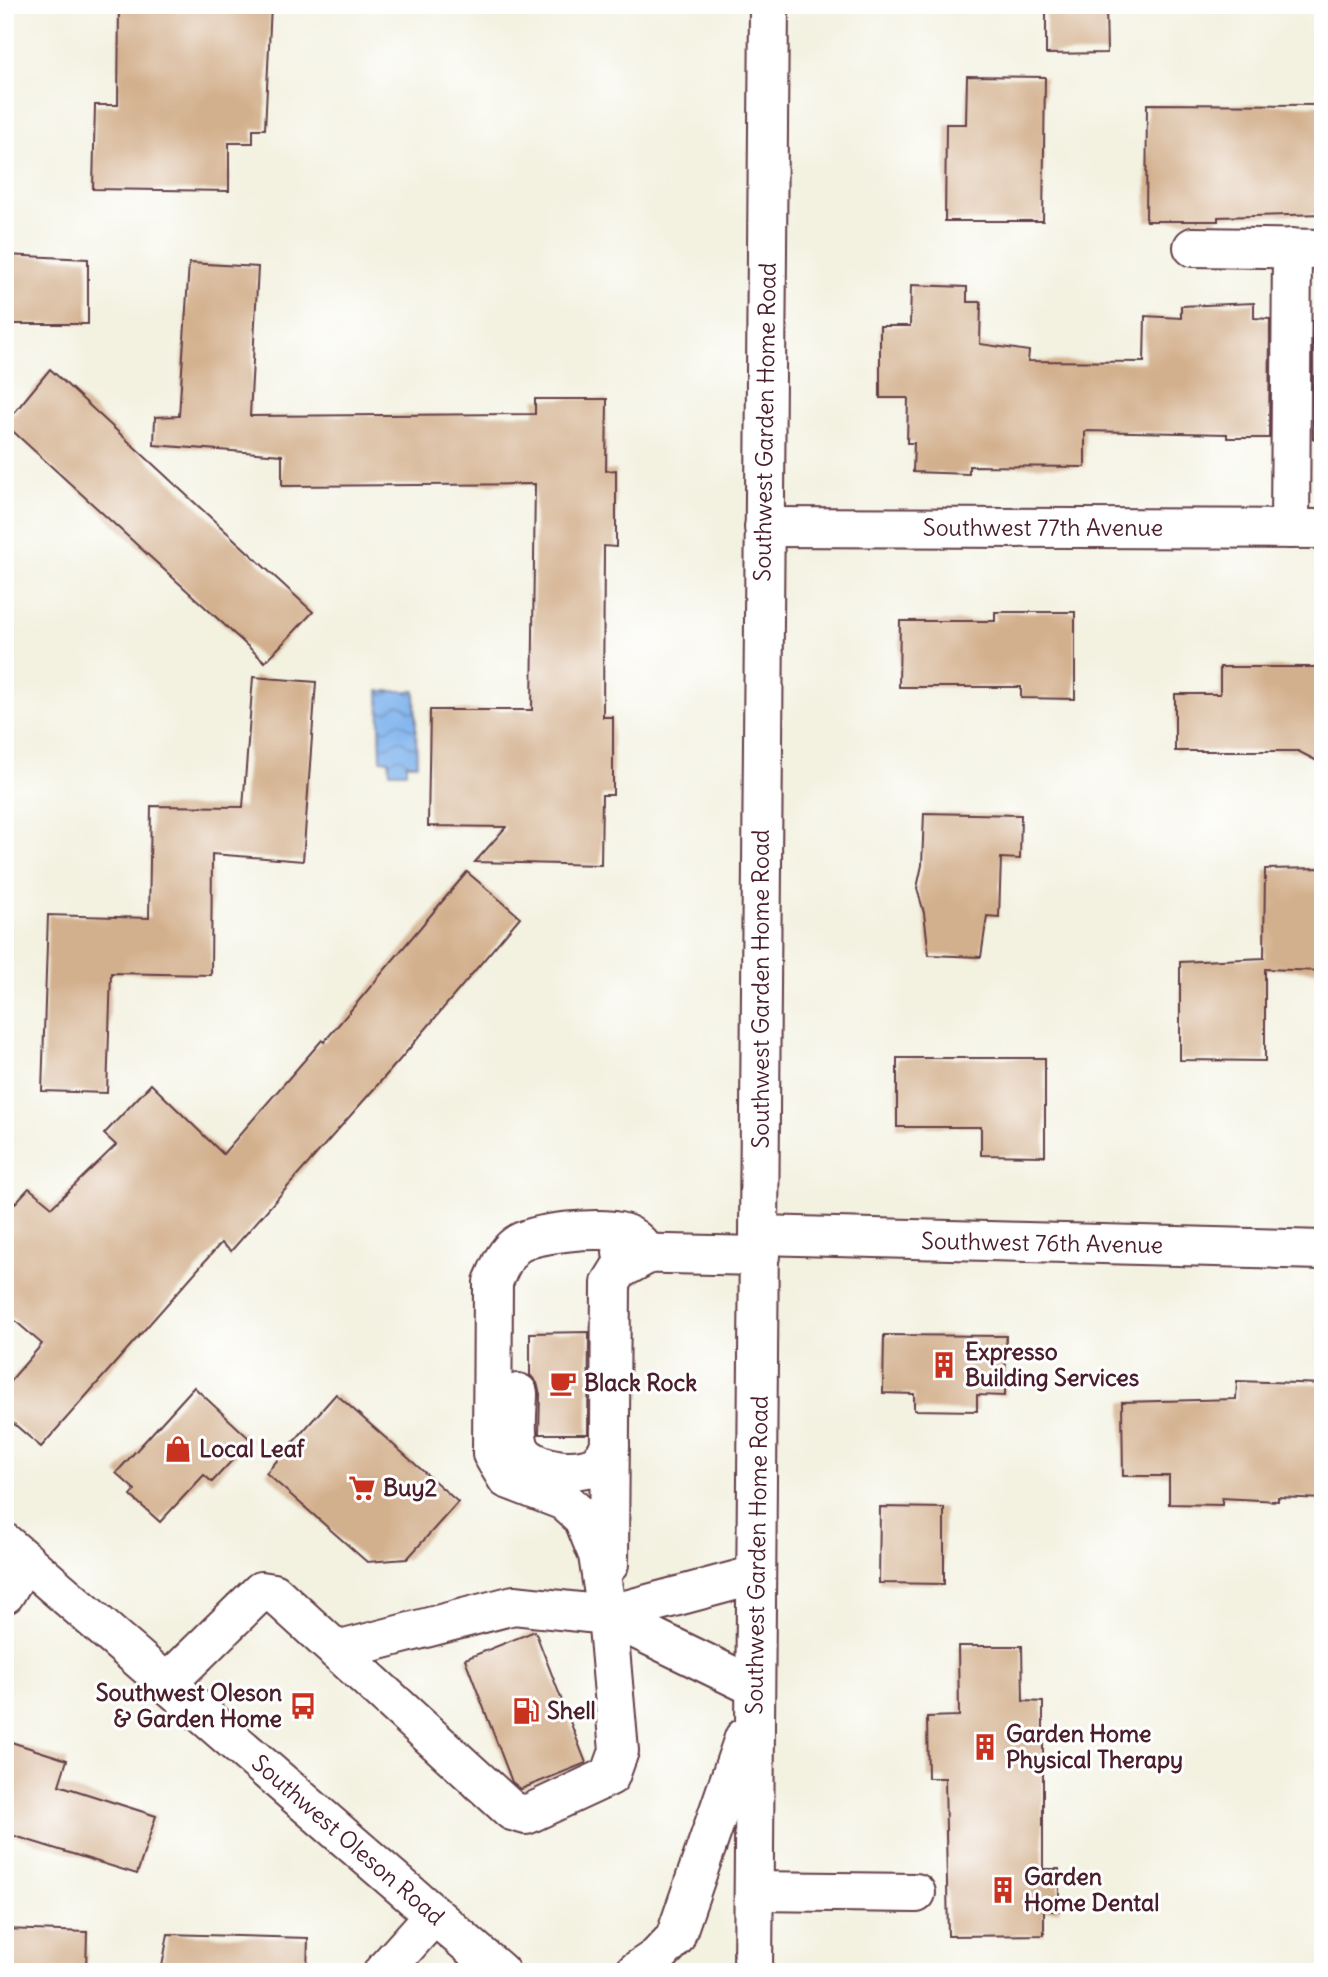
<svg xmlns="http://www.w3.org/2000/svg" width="1328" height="1977" font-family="Delius,sans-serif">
<defs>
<pattern id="water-waves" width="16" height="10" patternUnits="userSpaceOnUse" patternTransform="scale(1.75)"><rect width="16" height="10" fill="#80b4ed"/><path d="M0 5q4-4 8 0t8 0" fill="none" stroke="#6b92c0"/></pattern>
</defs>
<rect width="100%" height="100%" fill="#fff"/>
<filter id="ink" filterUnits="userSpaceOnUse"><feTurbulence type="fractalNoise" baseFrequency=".0143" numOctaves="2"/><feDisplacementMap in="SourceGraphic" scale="14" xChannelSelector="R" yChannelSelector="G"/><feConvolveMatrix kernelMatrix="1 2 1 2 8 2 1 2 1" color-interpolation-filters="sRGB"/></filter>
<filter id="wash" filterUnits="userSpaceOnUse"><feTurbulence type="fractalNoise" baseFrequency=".00686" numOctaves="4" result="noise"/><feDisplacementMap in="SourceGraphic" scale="28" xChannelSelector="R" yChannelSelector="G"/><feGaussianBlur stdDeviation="1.57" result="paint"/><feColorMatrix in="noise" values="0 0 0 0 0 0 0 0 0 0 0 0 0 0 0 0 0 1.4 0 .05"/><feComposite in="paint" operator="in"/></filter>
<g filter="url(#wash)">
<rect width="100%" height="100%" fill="#f3f1e0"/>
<path fill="url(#water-waves)" stroke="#656a8c" stroke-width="2" d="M379 691H415L417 764H406V772H390L389 760H381Z"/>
<g id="blocks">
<g fill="#d3b08d">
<path d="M119 5H271L265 129H253V143H229V191L93 189 95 105H118Z"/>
<path d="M1046 5H1106L1107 53 1046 54Z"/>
<path d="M967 76 1045 77 1043 221H945L946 124H966Z"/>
<path d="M1147 104 1323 105V214L1218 217V221H1146Z"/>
<path d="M5 255 88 259V324H5Z"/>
<path d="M189 263 258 267 250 416 535 414V399H607L606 471 616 470V547L604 546 603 717H613V795H602L601 865 475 862 506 827 428 826 430 710H532L535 484 282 486V455L154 445 155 417 179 416Z"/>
<path d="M911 285 967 287V302H981L980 344 1029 351 1028 361 1144 362 1145 316 1181 318V306L1254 303V318L1270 319 1269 438H1227V434L1085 431V467L969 466V474L913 472 914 443H907L908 398H880V326H910Z"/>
<path d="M1313 321 1323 322V439H1313Z"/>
<path d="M50 369 313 612 265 662 5 424Z"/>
<path d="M995 612H1075V699L1021 698V687H899L900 621H995Z"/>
<path d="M1220 667H1323V764L1298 751H1175V694H1220Z"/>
<path d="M253 677 316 682 303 861 212 854 211 975 111 973 107 1093 42 1091 48 915 149 918 151 806 243 807Z"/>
<path d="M924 813 1021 815 1020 859 1001 858 999 917 987 916 981 957 929 955 924 913 917 888 922 865Z"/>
<path d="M1323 868V971L1265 969V1061L1180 1060V962L1264 958 1265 869Z"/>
<path d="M467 872 520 917 403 1056 231 1251 221 1243 41 1447 5 1416V1387L42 1344 5 1312V1214L29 1188 52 1207 116 1145 104 1134 151 1084 223 1154 322 1040 324 1042Z"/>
<path d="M897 1058H1045V1156L981 1155V1127H897Z"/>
<path d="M589 1332 588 1434H539L540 1394 537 1383 530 1375V1333Z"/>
<path d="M884 1335 1006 1336 1005 1396 977 1395V1411L914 1410V1394L883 1393Z"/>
<path d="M1237 1381 1323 1384V1499L1278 1497V1501L1222 1498V1505L1169 1504V1476H1123L1122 1402 1236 1399Z"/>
<path d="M194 1387 251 1440 212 1482 204 1475 160 1522 131 1496 135 1490 116 1473Z"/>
<path d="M336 1394 458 1502 407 1559 367 1562 266 1473Z"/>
<path d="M880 1507 944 1508V1584L879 1583Z"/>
<path d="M535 1631 586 1763 521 1789 512 1782 465 1659Z"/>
<path d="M958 1646H1022L1023 1701 1043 1702V1869H1059V1911H1044V1935L948 1936 945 1778H928L927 1717 959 1716Z"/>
<path d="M5 1740 67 1760 59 1785 156 1816 137 1874 5 1833Z"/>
<path d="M5 1929 87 1932 86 1972H5Z"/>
<path d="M168 1934 308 1938 307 1972H161Z"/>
</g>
</g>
</g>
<g filter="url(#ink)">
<use href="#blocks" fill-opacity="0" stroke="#633e46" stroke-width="2"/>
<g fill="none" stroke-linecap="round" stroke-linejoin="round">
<defs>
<g id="minor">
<path d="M1193 247 1323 249"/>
<path d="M764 527 1323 529"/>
<path d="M1290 529 1292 248"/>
<path d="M760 1235 1323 1250"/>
<path d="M622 1253 760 1256"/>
<path d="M518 1393C518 1408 514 1434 520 1448 530 1471 586 1478 602 1459 605 1456 608 1449 610 1445"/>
<path d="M609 1564 611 1283 619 1270 648 1254"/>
<path d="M5 1594 25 1560"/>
<path d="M607 1615 756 1575"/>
<path d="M337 1651 514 1605 607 1615 755 1687"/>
<path d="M168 1682 261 1591 274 1593 512 1811 526 1815 610 1776 619 1751 607 1615 598 1555 583 1518 564 1501 507 1479 492 1454 493 1282C499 1269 504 1254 516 1245 533 1232 603 1226 623 1233 635 1237 641 1245 648 1254"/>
<path d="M754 1891 916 1893"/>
<path d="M383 1972 434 1915"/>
</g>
<g id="major">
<path d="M5 1543 500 1972"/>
<path d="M635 1972 657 1957 675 1938 744 1738"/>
<path d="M753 1972 769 5"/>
</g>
</defs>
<use href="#minor" stroke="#633e46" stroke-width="42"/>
<use href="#major" stroke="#633e46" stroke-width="42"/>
<use href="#minor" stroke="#fff" stroke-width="38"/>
<use href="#major" stroke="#fff" stroke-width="38"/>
</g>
</g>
<defs>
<symbol id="building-bare" viewBox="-9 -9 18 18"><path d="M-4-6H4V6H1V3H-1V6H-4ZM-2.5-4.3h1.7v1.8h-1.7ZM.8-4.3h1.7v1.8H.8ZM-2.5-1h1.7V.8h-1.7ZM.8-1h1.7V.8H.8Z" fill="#c8321e" stroke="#fff" stroke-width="2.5" paint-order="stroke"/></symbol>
<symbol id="cafe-bare" viewBox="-9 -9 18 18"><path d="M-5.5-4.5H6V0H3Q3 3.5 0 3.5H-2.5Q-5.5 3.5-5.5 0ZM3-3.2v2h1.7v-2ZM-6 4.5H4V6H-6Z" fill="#c8321e" stroke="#fff" stroke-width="2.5" paint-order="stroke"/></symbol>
<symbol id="shop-bare" viewBox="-9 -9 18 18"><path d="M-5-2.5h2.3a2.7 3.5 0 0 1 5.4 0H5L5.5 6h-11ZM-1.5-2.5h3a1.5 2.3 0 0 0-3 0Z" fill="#c8321e" stroke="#fff" stroke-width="2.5" paint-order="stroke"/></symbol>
<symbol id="supermarket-bare" viewBox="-9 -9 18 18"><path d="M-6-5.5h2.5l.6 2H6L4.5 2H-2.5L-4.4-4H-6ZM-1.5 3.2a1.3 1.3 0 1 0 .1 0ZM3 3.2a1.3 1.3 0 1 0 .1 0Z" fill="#c8321e" stroke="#fff" stroke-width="2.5" paint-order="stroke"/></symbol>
<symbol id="bus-bare" viewBox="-9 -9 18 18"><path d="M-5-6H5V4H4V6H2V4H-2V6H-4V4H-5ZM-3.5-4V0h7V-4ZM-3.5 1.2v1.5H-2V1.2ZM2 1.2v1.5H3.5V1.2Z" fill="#c8321e" stroke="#fff" stroke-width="2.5" paint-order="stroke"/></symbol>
<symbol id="fuel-bare" viewBox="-9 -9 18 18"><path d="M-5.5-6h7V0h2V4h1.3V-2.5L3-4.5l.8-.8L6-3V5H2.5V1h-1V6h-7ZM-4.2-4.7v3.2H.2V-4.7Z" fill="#c8321e" stroke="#fff" stroke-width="2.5" paint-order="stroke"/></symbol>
</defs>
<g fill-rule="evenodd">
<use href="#building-bare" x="925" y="1346" width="38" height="38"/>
<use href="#cafe-bare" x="544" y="1364" width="38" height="38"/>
<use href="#shop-bare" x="159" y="1430" width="38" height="38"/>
<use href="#supermarket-bare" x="343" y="1469" width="38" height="38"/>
<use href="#bus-bare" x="284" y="1687" width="38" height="38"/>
<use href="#fuel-bare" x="507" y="1692" width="38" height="38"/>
<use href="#building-bare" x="966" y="1728" width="38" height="38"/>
<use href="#building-bare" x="984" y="1871" width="38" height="38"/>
</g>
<g text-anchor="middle" stroke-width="6" stroke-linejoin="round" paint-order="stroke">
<g font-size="23" fill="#4a1f2b" stroke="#fff">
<text transform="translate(765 422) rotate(-89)" y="8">Southwest Garden Home Road</text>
<text x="1043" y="536">Southwest 77th Avenue</text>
<text transform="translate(761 989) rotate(-90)" y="8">Southwest Garden Home Road</text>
<text transform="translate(1042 1243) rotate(1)" y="8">Southwest 76th Avenue</text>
<text transform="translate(757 1555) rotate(-89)" y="8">Southwest Garden Home Road</text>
<text transform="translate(348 1840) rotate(41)" y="8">Southwest Oleson Road</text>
</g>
<g font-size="23" font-weight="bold" fill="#4a1f2b" stroke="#fff" text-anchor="start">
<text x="965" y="1360">Expresso<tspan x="965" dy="26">Building Services</tspan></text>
<text x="584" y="1391">Black Rock</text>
<text x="199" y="1457">Local Leaf</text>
<text x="383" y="1496">Buy2</text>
<text x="282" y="1701" text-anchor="end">Southwest Oleson<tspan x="282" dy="26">&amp; Garden Home</tspan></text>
<text x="547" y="1719">Shell</text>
<text x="1006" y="1742">Garden Home<tspan x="1006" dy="26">Physical Therapy</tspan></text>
<text x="1024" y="1885">Garden<tspan x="1024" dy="26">Home Dental</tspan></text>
</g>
</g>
<rect width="1328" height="1977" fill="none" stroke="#fff" stroke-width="28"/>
</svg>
